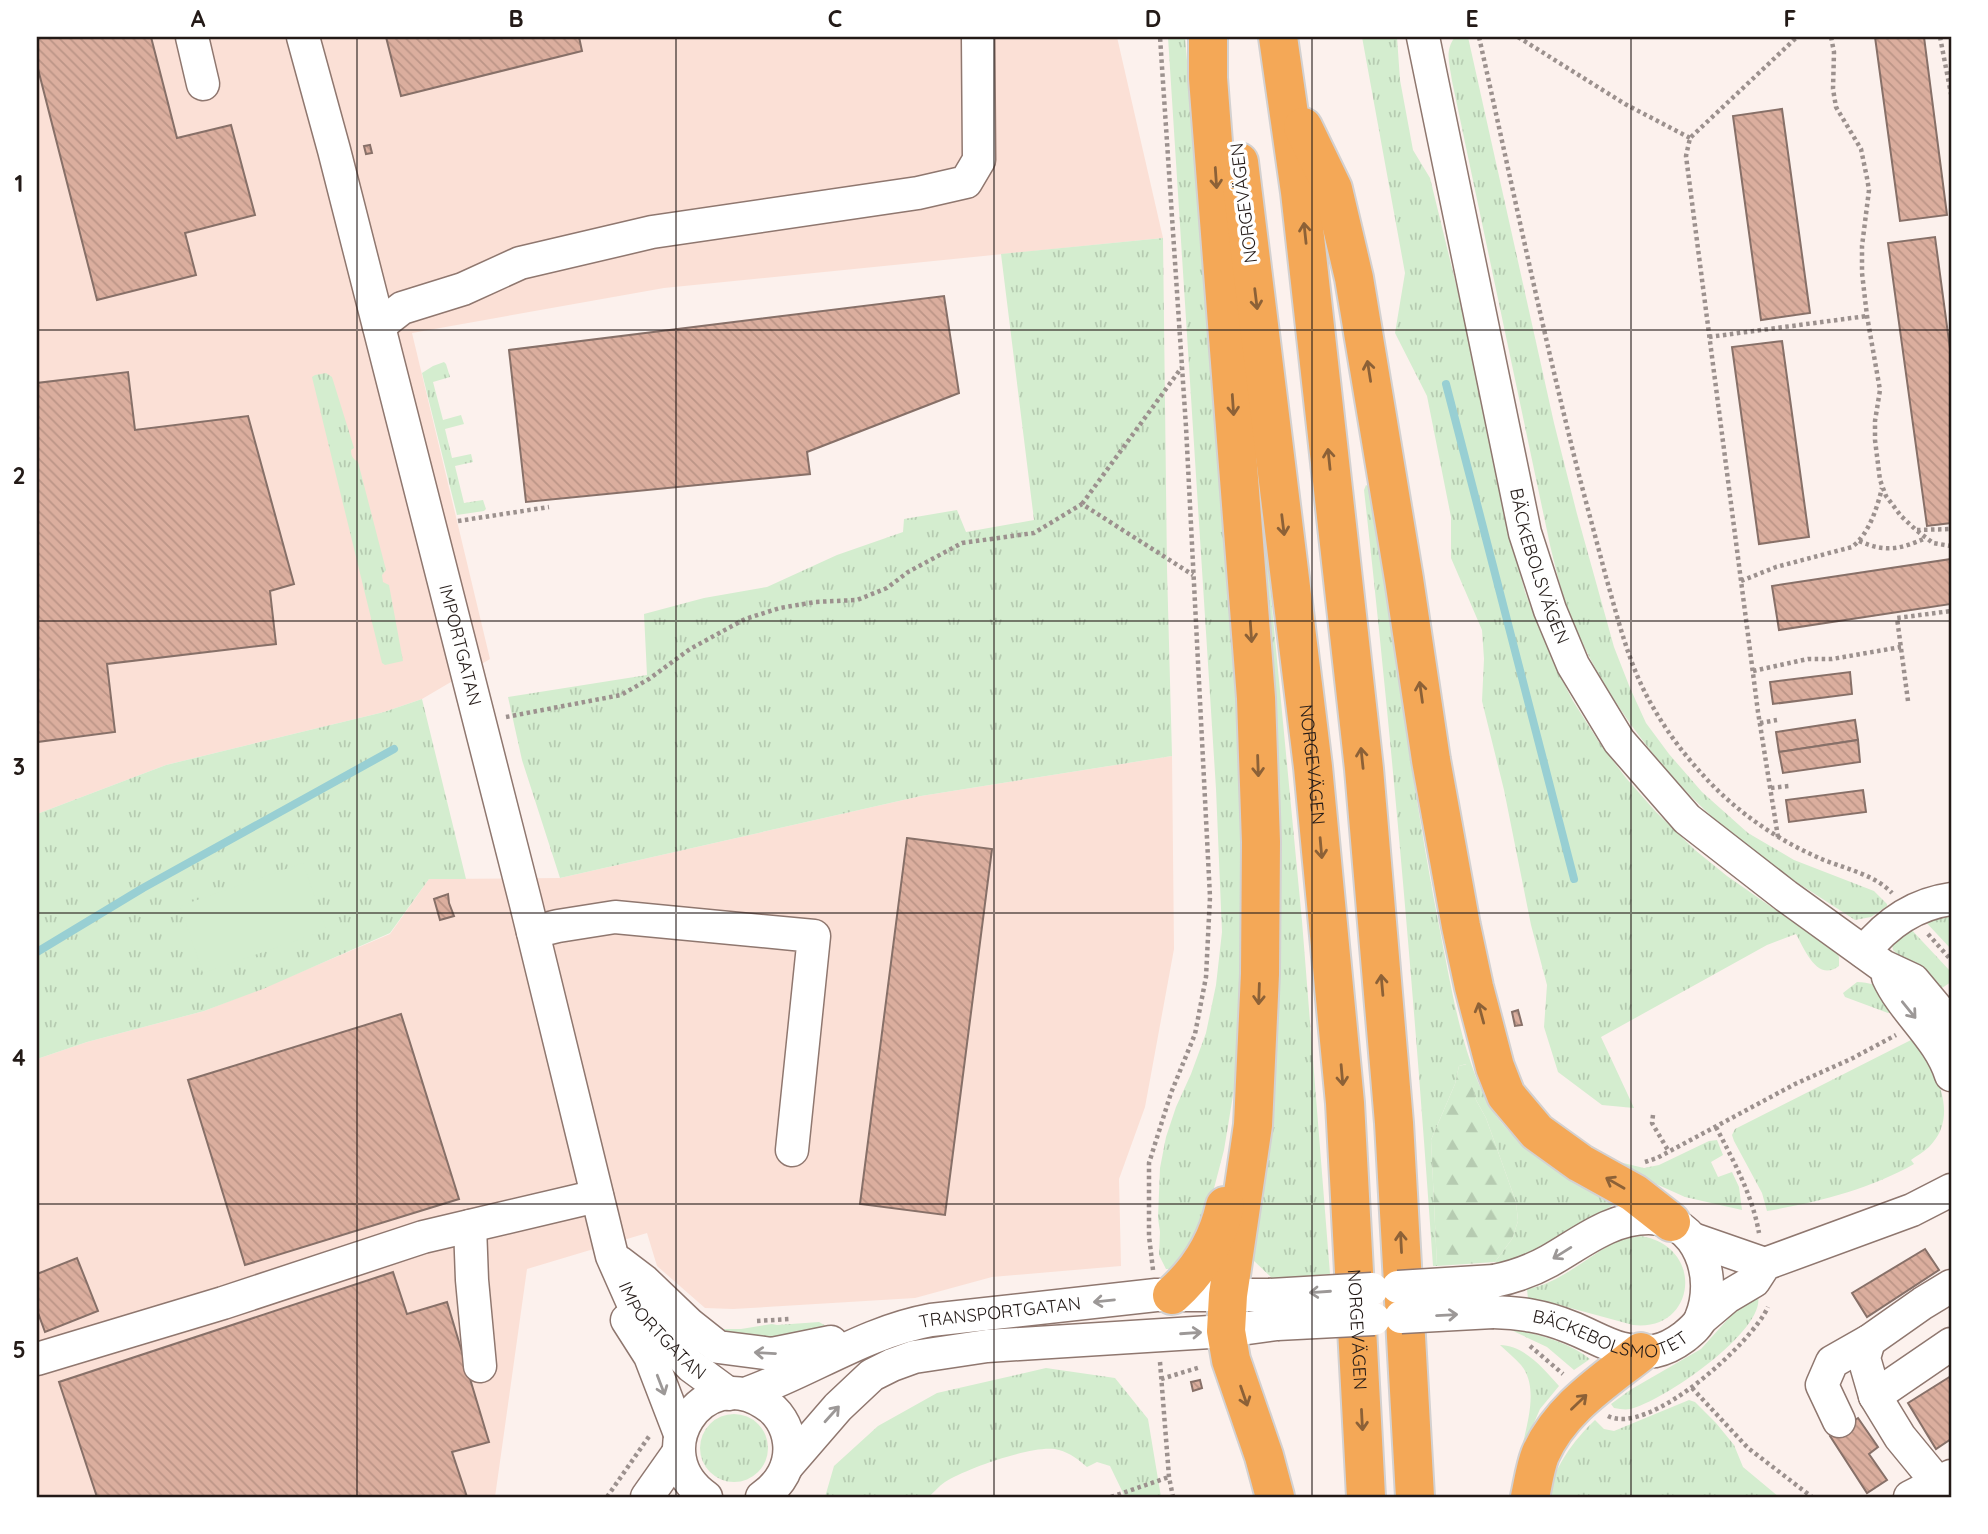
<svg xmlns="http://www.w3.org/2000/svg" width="1988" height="1534" font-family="Quicksand,sans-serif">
<defs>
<pattern id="grass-tufts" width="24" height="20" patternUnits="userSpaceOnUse" patternTransform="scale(1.75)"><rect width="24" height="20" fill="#d4edcf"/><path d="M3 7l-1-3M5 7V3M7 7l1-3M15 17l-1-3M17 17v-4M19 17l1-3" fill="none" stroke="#b6cbb1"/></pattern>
<pattern id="forest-firs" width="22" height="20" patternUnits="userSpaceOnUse" patternTransform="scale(1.75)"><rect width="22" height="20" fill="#d4edcf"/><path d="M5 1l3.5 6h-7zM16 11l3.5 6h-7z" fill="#b6cbb1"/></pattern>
<pattern id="building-back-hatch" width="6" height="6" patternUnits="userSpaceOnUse" patternTransform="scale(1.75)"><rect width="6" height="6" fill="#dbae9e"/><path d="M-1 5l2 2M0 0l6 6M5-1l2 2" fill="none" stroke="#bc9587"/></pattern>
</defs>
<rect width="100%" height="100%" fill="#fcf1ed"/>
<g fill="#fbe0d6">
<path d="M37 37H1117L1163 238 664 288 412 333 490 659 422 699 384 712 166 765 37 814Z"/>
<path d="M1172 756 1174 949 1145 1107 1119 1179 1121 1266 992 1277 915 1298 733 1309 705 1308 657 1266 647 1233 527 1269 495 1497H37V1059L87 1042 204 1011 263 988 390 934 429 879 560 878 921 796Z"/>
</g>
<g fill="url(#grass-tufts)">
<path d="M1168 37H1185L1234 620V683L1238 709 1247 846 1238 1065 1224 1150 1200 1242 1172 1273 1169 1269H1166L1159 1255 1160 1232 1158 1218 1160 1168 1166 1137 1176 1107 1191 1074 1206 1033 1216 985 1222 932 1216 789Z"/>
<path d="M1362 37H1397L1400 80 1413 150 1430 178 1473 354 1513 543 1525 592 1554 664 1573 701 1599 742 1626 778 1656 812 1695 850 1727 876 1836 952 1839 957V966C1817 983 1804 948 1796 934L1767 945 1601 1037 1634 1108 1602 1105 1558 1072 1544 1027 1547 985 1531 925 1504 790 1482 701 1484 659 1482 630 1451 558V517L1427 396 1395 333 1405 273Z"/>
<path d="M1455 37H1468L1554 423 1577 514 1614 647 1630 688 1646 723 1669 754 1702 792 1748 833 1794 860 1874 891 1887 904V906L1871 917 1855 920C1812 892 1767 865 1728 831 1661 774 1598 690 1567 607 1560 587 1555 566 1550 545L1452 81C1450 65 1444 51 1455 37Z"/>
<path d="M1163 238 1167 569 1172 756 921 796 560 878 522 760 508 697 647 675 644 614 704 598 767 587 837 555 903 532 904 519 957 510 966 532 1034 520 1001 254Z"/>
<path d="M444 362 446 364 450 377 433 382 443 420 461 415 464 424 445 429 452 458 471 454 473 462 455 466 464 503 483 500 486 509 484 511 457 515 422 373 433 366Z"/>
<path d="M326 373 332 377 354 448 351 450C351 456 353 459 358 462L386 570 382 575 383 582 389 585 403 661 385 665 382 663 312 377 315 375Z"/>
<path d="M1366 485 1370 487C1394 638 1412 791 1442 941 1453 996 1465 1071 1497 1117 1524 1154 1577 1180 1615 1204L1521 1259 1500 1264 1495 1262 1512 1239 1518 1221 1516 1202 1486 1118 1476 1100 1466 1064 1459 1066 1455 1084 1431 1140 1437 1266H1433C1415 1007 1393 749 1364 490Z"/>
<path d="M1261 492 1302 921 1330 1274 1273 1279 1252 1259 1277 1057 1276 861 1257 493Z"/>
<path d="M422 699 466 879H429L390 933 263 989 204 1011 87 1042 37 1059V814L166 765 384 712Z"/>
<path d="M1951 912V949L1922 918Z"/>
<path d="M1908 926 1951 972V982L1936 992 1893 950 1892 944Z"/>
<path d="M1857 982C1883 983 1882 992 1895 1013H1888L1845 997 1843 993Z"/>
<path d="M1911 1040C1936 1068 1961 1115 1929 1147 1924 1152 1916 1156 1911 1160L1914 1164C1868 1190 1818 1202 1767 1211L1762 1193 1734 1141 1732 1135 1735 1129Z"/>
<path d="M1717 1140 1723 1155 1711 1162 1718 1177 1732 1172 1739 1187 1742 1210 1685 1197 1645 1179 1619 1162 1644 1168 1659 1165 1709 1141Z"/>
<path d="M1641 1236C1706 1247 1696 1332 1633 1325L1541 1300 1528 1299 1527 1289C1558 1284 1583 1260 1610 1245 1619 1239 1630 1238 1641 1236Z"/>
<path d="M1758 1296C1766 1331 1662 1402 1630 1409 1625 1410 1620 1409 1614 1408L1611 1404 1630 1390 1701 1349 1736 1310Z"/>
<path d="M819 1322 828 1327 786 1343 722 1332V1329H741L772 1324 777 1325Z"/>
<path d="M1513 1329C1540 1335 1568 1342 1590 1359L1574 1370 1547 1347 1511 1330Z"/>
<path d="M1500 1345C1524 1345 1544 1369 1559 1386L1540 1409 1521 1453C1526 1426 1540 1388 1521 1365 1515 1358 1507 1352 1500 1345Z"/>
<path d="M1046 1368 1115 1378 1148 1419 1161 1497H1125L1110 1466 1097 1462 1087 1467C1079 1460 1070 1453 1059 1450 1036 1443 965 1469 945 1482 939 1486 934 1492 929 1497H825L834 1466 878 1426 937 1393Z"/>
<path d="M1689 1400 1695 1402 1716 1423 1734 1445 1743 1467 1779 1497H1548C1554 1467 1573 1441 1595 1420L1604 1429 1614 1431Z"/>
<circle cx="734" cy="1448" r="34"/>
</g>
<path fill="url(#forest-firs)" d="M1467 1064 1476 1100 1486 1118 1516 1202 1518 1221 1512 1239 1495 1262 1437 1266 1431 1140 1455 1084 1459 1066Z"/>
<path fill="#d4edcf" d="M303 863 326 930 203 973 180 906Z"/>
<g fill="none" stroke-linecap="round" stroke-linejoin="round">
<g stroke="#98cfd3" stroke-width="8">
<path d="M1446 384 1574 879"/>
<path d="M37 952 143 888 394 749"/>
</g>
</g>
<g fill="url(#building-back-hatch)" stroke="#877068" stroke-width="2">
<path d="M37 37H151L177 138 231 125 255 215 185 233 196 275 97 300 37 65Z"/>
<path d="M386 37H579L582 51 401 96Z"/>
<path d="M1875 37H1924L1947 215 1900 221Z"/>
<path d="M1782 109 1810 313 1761 320 1733 116Z"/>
<path d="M370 145 372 153 366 154 364 146Z"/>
<path d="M1935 237 1951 356V523L1927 526 1888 243Z"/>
<path d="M944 296 959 393 807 452 810 474 526 502 509 350Z"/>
<path d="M1782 341 1809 537 1759 544 1732 347Z"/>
<path d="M128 372 135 430 248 416 294 584 270 591 276 644 107 664 115 732 37 742V383Z"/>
<path d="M1951 559V604L1779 630 1772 586Z"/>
<path d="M1850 672 1852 694 1773 704 1770 682Z"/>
<path d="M1855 720 1858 740 1779 752 1776 732Z"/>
<path d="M1858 740 1860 762 1783 773 1779 752Z"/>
<path d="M1863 790 1866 812 1789 822 1786 800Z"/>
<path d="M907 838 992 849 945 1215 860 1204Z"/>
<path d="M448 894 449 903 454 916 440 920 434 899Z"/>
<path d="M1518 1010 1522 1025 1515 1026 1512 1012Z"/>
<path d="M401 1014 459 1199 245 1265 188 1080Z"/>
<path d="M1925 1249 1939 1270 1867 1317 1852 1293Z"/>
<path d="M77 1258 98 1311 45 1332 37 1310V1274Z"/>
<path d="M393 1272 407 1314 447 1302 489 1442 452 1452 467 1497H97L59 1382Z"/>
<path d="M1951 1376V1439L1936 1449 1908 1403Z"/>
<path d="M1200 1380 1202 1388 1193 1391 1191 1382Z"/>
<path d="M1858 1418 1878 1447 1869 1454 1887 1480 1867 1493 1830 1436Z"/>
</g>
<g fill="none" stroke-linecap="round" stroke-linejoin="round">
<defs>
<g id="minor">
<path d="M192 37 203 84"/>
<path id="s1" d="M303 37 334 150 526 904 612 1256 635 1308 691 1366 729 1394"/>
<path id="s2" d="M1423 37 1525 533 1550 610 1573 665 1619 741 1687 819 1786 896 1883 966 1913 980 1938 1010 1951 1031"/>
<path d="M379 326 402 308 463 289 520 263 652 232 918 193 966 182 979 160 978 37"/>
<path d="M533 932 558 926 615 917 814 936 792 1150"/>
<path d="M1864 952C1887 923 1915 904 1951 899"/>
<path d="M1888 977C1904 1012 1939 1037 1951 1075"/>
<path d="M470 1226 472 1280 480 1366"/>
<path d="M1693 1239 1765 1264"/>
<path d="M619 1262 644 1281 689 1324 718 1347 772 1354 831 1342"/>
<path id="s3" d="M1493 1312C1521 1313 1543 1316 1570 1327 1601 1339 1619 1355 1655 1351 1665 1349 1676 1343 1684 1337 1690 1332 1698 1326 1701 1318 1718 1277 1699 1219 1649 1218 1610 1218 1581 1243 1549 1261 1531 1271 1514 1277 1494 1281"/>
<path d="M1701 1319 1727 1297 1754 1281 1765 1264 1912 1210 1951 1190"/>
<path d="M627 1320 650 1356 680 1434"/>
<path d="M1869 1341 1864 1358 1875 1396 1900 1437 1937 1482 1951 1494"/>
<path d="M37 1359 223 1303 423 1237 597 1196"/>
<path id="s4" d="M745 1394C808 1372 865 1332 931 1320L1156 1295H1269"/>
<path d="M1875 1396 1951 1344"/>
<path d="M1839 1421 1822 1385 1832 1362 1869 1341 1923 1303 1951 1286"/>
<path d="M787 1466 838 1407 872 1375 892 1365 914 1357 987 1346 1226 1331 1277 1324"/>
<path d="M647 1497 678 1453"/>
<path d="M706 1497C643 1453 702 1363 764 1403 778 1411 787 1426 789 1442 792 1465 780 1485 762 1497"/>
<path d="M1910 1497 1951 1476"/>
</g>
<g id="highway">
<path d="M1208 37V78L1256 698 1261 842 1260 974 1253 1125 1228 1295 1226 1331 1231 1360 1264 1456 1275 1497"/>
<path d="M1278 37 1300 192 1364 769 1394 1123 1415 1497"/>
<path d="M1303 127 1333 189 1354 278 1404 579 1431 760 1461 926 1474 987 1495 1067 1506 1095 1537 1132 1580 1163 1634 1193 1671 1222"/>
<path id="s5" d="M1239 162 1313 767 1345 1103 1366 1497"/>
<path d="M1172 1295C1199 1271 1217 1242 1225 1206"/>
<path d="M1530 1497C1533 1484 1535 1468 1540 1455 1560 1409 1603 1382 1641 1352"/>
</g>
</defs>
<use href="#minor" stroke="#8f776f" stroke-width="35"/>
<use href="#highway" stroke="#d3d1d1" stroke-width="42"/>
<g stroke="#9c918e" stroke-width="4.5" stroke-dasharray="3.5 3.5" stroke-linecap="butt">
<path d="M1479 37C1509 171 1537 305 1570 439 1581 485 1594 531 1606 577 1616 612 1625 649 1640 682 1655 715 1678 748 1702 774 1733 809 1774 838 1817 857 1841 868 1873 873 1892 893"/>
<path d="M1518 37 1625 104 1690 138"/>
<path d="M1831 37 1834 52 1833 89 1836 107 1861 149 1867 178 1869 190 1862 246V273L1867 316 1880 390 1875 421V440L1880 480 1886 496 1901 516 1916 530 1933 543 1951 546"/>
<path d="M1940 37 1951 94"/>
<path d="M1709 337 1867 316"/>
<path d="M1082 504 1182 367"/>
<path d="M458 521 549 507"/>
<path d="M1917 530 1951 529"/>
<path d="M1859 541C1886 553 1900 549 1926 538"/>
<path d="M1741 581 1776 567 1852 547C1869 534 1877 508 1882 488"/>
<path d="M1753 671 1808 659H1832L1901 647"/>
<path d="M1908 701 1897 618 1951 611"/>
<path d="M506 717 621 695 649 679 690 649 745 619 780 608 815 602 857 600 887 588 908 572 962 543 1034 533 1082 504 1193 575"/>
<path d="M1760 723 1777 720"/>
<path d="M1771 788 1789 786"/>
<path d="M1778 837 1758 712 1686 156 1690 138 1797 37"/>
<path d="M1928 934 1951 960"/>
<path d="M1653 1115 1652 1123 1669 1152"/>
<path d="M1716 1127C1734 1162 1752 1194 1759 1233"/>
<path d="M1645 1162 1657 1158 1795 1084 1851 1059 1896 1035"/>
<path d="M1153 1270 1149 1236V1163L1171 1093 1195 1034 1206 977 1210 897 1186 427 1160 37"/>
<path d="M757 1321 790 1319"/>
<path d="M1530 1346 1563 1374"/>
<path d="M1160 1362 1169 1477 1173 1497"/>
<path d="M1161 1379 1201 1367"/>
<path d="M1692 1388 1748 1448 1812 1497"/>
<path d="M1608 1416C1649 1437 1752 1343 1768 1307"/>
<path d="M607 1497 650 1435"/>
<path d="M1111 1497 1169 1477"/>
</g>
<use href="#minor" stroke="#fff" stroke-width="32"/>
<use href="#highway" stroke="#f4a857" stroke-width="38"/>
<defs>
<g id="minor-bridge">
<path d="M1398 1287 1494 1281"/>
<path d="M1269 1295 1372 1289"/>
<path d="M1401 1317 1493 1312"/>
<path d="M1277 1324 1374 1319"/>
</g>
</defs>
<use href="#minor-bridge" stroke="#8f776f" stroke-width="35" stroke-linecap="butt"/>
<use href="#minor-bridge" stroke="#fff" stroke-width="32"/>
</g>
<defs><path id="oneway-shaft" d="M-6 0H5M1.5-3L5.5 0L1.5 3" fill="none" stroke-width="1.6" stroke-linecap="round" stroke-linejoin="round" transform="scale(1.75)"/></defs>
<g stroke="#8c6137">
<use href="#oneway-shaft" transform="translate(1216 178) rotate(86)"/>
<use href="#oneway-shaft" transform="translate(1305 233) rotate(-96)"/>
<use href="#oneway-shaft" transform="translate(1256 299) rotate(83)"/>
<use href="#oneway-shaft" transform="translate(1369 371) rotate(-99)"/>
<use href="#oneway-shaft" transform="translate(1233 405) rotate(86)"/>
<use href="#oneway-shaft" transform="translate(1329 459) rotate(-96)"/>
<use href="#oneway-shaft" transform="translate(1283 525) rotate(83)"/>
<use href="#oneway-shaft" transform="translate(1251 632) rotate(86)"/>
<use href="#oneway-shaft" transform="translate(1421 692) rotate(-98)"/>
<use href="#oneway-shaft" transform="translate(1362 758) rotate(-96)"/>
<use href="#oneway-shaft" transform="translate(1258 766) rotate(88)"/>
<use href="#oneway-shaft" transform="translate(1321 848) rotate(85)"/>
<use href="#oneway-shaft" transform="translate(1382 985) rotate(-95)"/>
<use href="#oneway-shaft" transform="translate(1259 994) rotate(92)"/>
<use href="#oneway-shaft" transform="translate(1481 1013) rotate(-105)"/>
<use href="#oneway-shaft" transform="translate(1342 1075) rotate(85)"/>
<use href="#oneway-shaft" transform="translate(1615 1183) rotate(-150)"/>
<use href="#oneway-shaft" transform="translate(1401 1242) rotate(-93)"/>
<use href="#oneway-shaft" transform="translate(1244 1396) rotate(71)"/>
<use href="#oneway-shaft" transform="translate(1579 1402) rotate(-44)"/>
<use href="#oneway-shaft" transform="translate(1362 1420) rotate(87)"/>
</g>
<g stroke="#9c9897">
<use href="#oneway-shaft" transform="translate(1909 1010) rotate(51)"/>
<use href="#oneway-shaft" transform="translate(1562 1253) rotate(148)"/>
<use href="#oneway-shaft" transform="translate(1320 1292) rotate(176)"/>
<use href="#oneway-shaft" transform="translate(1104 1301) rotate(174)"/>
<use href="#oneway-shaft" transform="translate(1447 1315) rotate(-3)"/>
<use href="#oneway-shaft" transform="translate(1191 1333) rotate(-4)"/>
<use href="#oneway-shaft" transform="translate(765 1353) rotate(-177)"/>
<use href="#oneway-shaft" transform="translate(661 1385) rotate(69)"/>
<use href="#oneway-shaft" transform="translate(832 1414) rotate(-48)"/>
</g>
<path fill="none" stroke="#231a17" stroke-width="2" stroke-opacity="0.55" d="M357 37V1497M676 37V1497M994 37V1497M1312 37V1497M1631 37V1497M37 330H1951M37 621H1951M37 913H1951M37 1204H1951"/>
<g text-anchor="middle" stroke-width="7" stroke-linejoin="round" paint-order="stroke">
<g font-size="18" fill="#231a17" stroke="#fff">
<text transform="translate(1244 203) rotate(-97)" y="6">NORGEVÄGEN</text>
<text dy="6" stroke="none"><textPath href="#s2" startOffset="542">BÄCKEBOLSVÄGEN</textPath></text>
<text dy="6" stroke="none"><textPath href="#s1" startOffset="628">IMPORTGATAN</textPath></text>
<text dy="6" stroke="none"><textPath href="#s5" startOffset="607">NORGEVÄGEN</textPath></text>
<text dy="6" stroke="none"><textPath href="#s4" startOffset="270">TRANSPORTGATAN</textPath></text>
<text dy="6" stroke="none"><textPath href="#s3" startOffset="122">BÄCKEBOLSMOTET</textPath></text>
<text dy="6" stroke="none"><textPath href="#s1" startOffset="1349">IMPORTGATAN</textPath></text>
<text dy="6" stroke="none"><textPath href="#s5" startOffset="1174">NORGEVÄGEN</textPath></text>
</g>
</g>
<rect width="1988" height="1534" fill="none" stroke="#ffffff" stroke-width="77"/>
<rect x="38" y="38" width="1912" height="1458" fill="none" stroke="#231a17" stroke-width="2.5"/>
<g font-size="23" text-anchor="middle" font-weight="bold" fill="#231a17">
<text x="198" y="27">A</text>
<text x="516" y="27">B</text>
<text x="835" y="27">C</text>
<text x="1153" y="27">D</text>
<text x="1472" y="27">E</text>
<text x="1790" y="27">F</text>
<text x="19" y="192">1</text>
<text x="19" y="484">2</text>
<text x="19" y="775">3</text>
<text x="19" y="1066">4</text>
<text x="19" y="1358">5</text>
</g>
</svg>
